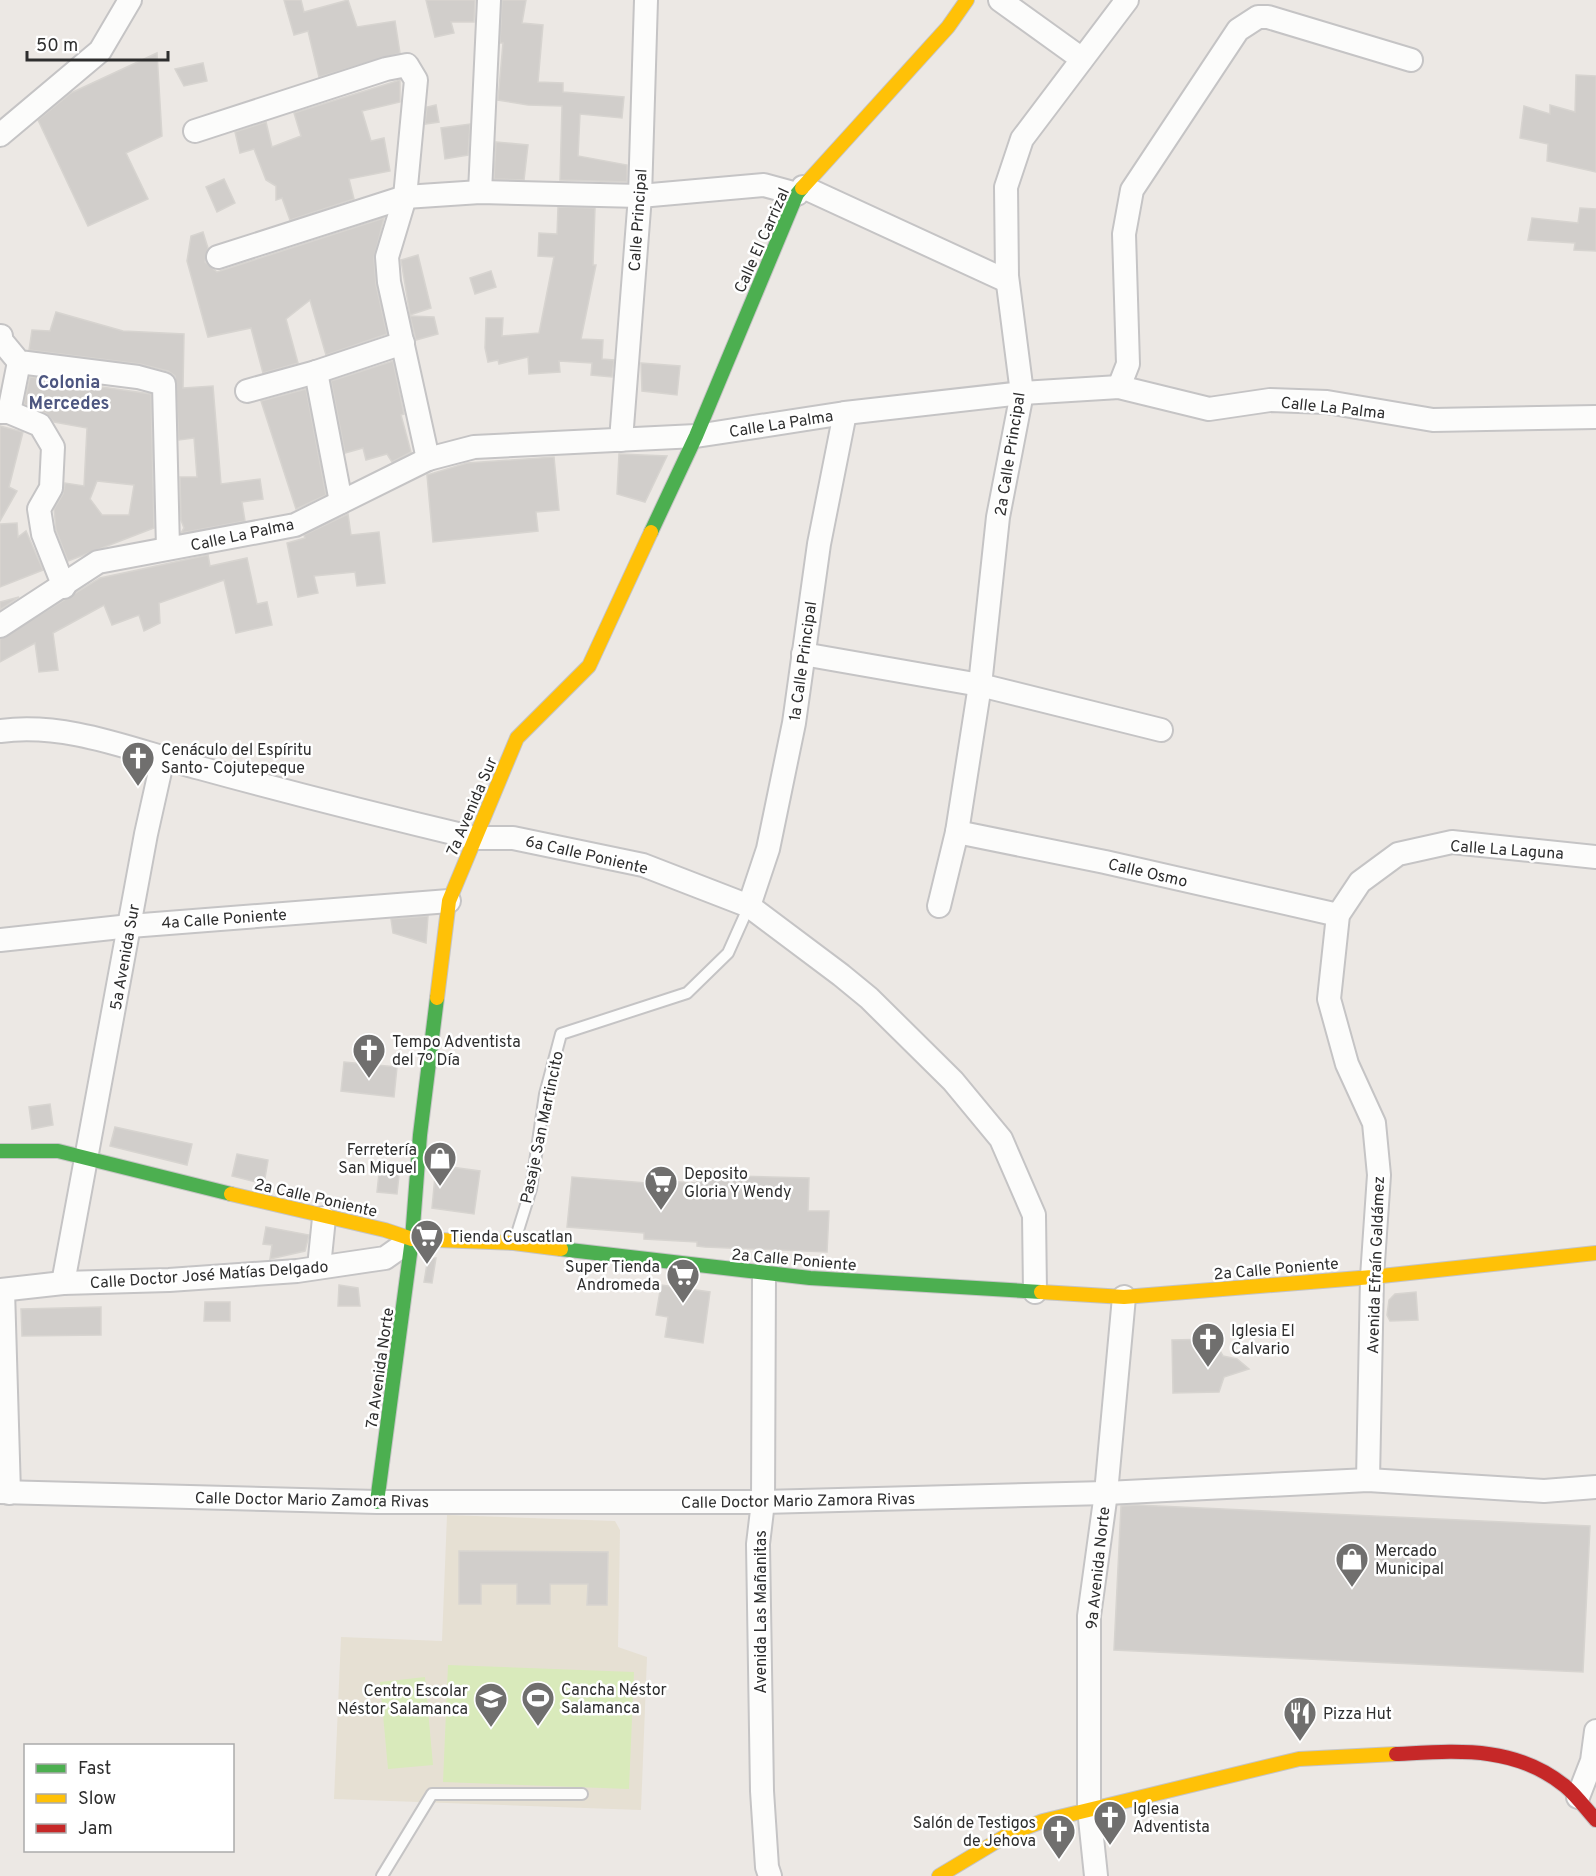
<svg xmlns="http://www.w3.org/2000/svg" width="1596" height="1876" font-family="Overpass,sans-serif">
<rect width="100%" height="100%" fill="#ece8e4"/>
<path fill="#e6e0d3" d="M447 1515 615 1521 620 1530 618 1647 647 1657 641 1810 334 1799 341 1637 442 1641Z"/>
<g fill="#d9eabb">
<path d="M448 1665 634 1672 629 1789 443 1782Z"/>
<path d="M425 1677 433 1765 388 1769 380 1682Z"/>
</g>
<g fill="#d1cecb" stroke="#d7d4d0" stroke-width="1.5" fill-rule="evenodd">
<path d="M284 0H301L304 12 348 0 357 27 395 21 400 53 319 77 308 31 294 35Z"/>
<path d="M426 0H475L474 22H451L454 33 435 37Z"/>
<path d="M502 0H526L522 23 543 25 538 82 563 83V92L624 97 622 118 580 114 578 156 627 165V182L560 180 562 106 528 105 498 100 503 43H500Z"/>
<path d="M157 53 162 136 126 153 148 199 88 226 38 120 71 93Z"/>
<path d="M203 63 207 81 184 86 175 69Z"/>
<path d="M1576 75 1596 76V172L1547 161 1548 144 1520 138 1524 106 1550 114V105L1575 112Z"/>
<path d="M400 80V102L362 111 371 141 384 138 390 171 349 179 354 199 290 220 282 198 276 200V186L266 180 254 149 240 153 235 132 266 122 272 147 301 136 294 113Z"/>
<path d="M436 105 439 122 425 124 427 107Z"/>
<path d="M470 124 468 155 445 159 441 128Z"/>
<path d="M496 142 528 145 524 180 494 179Z"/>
<path d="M224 179 235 203 217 212 206 187Z"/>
<path d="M558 207 595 208 593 265H596L581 339 603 340 602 359 614 360 612 377 591 375 592 363 559 361 560 372 529 374 528 357 499 364 498 360 488 362 485 348 486 318H503L502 336 539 333 554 257 538 256 539 233 557 234Z"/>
<path d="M1580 208 1596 209V251L1574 250 1575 243 1528 240 1532 218 1578 223Z"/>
<path d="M384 218 374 258 376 285 387 334 326 355 310 300 286 319 298 363 263 373 251 328 208 337 187 261 191 236 203 232 208 248 205 262 217 272Z"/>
<path d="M418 255 431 308 410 315 401 260Z"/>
<path d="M491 271 496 287 475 294 470 278Z"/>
<path d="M56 312 123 331 184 334 183 388 213 386 221 484 260 479 263 499 242 502 245 521 181 533 184 528 181 520 180 477H197L194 438 179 440 175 376 168 371 140 364 29 350 32 330 50 331Z"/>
<path d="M410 316 434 317 438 334 416 340Z"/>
<path d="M393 361 404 414 401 415 411 452 392 462 387 454 366 460 363 448 345 453 331 381Z"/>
<path d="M641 363 680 366 677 395 642 391Z"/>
<path d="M30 377 151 394 154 528 68 561 56 530 54 509 63 494 65 483 84 486 87 428 54 422 45 413 24 404ZM97 481 134 485 129 515H102L90 499Z"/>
<path d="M306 389 326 495 296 509 261 401Z"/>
<path d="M0 426 23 432 9 487 17 491 0 521Z"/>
<path d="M619 454 667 456 645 502 617 494Z"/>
<path d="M554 457 559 510 536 512 538 531 433 542 427 475 467 463Z"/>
<path d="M348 514 351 535 379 532 385 583 357 586 355 572 314 576 318 593 298 597 287 543 305 538 304 535Z"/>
<path d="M17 523 18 537 26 531 43 570 0 587V524Z"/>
<path d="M208 555 210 566 247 558 257 604 267 602 272 625 236 633 224 580 159 603 160 623 144 631 139 615 112 625 104 605 53 633 58 670 39 672 35 643 0 662V639L100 578Z"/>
<path d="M19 597 0 610V602Z"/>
<path d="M428 916 426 943 393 933 391 919Z"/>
<path d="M344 1062 397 1067 394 1097 341 1091Z"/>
<path d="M50 1104 53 1125 32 1129 29 1107Z"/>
<path d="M115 1127 192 1144 187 1165 110 1146Z"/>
<path d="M237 1154 268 1160 264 1184 232 1176Z"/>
<path d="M380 1164 400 1166 397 1194 377 1192Z"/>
<path d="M436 1165 480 1171 474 1214 432 1208Z"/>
<path d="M697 1175 809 1178 808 1211H829L827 1252 705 1247 697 1246V1242L644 1239V1233L567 1227 572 1177 647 1183V1180L697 1183Z"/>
<path d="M266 1227 309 1235 305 1251 270 1259 272 1245 263 1244Z"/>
<path d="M428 1258H436L432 1283 424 1282Z"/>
<path d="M339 1285 358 1288 360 1306H338Z"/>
<path d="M661 1285 710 1292 703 1343 665 1337 668 1317 656 1315Z"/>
<path d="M1416 1292 1418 1320 1390 1321 1387 1315 1389 1300 1395 1294Z"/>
<path d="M205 1302H230V1321H204Z"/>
<path d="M101 1307V1335L22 1336 21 1309Z"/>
<path d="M1213 1339 1223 1356 1237 1359 1249 1369 1224 1377 1219 1392 1173 1393 1172 1340Z"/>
<path d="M1137 1505 1590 1526 1583 1672 1114 1650 1121 1506Z"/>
<path d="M459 1551 608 1552 607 1605H587L588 1584H550V1604H517V1584H481V1604H459Z"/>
</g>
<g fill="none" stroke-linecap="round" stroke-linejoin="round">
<defs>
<g id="lane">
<path d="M515 1240 531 1189 545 1094 561 1034 687 993 728 953 749 906"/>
<path d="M382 1876 432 1794H582"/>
</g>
<g id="street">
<path d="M1000 0 1082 59"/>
<path d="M195 131 386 69 407 65 416 80 405 197 387 257 389 282 428 459"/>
<path d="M0 135 100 51 130 0"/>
<path d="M803 187 1007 281"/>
<path d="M480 192 489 0"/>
<path d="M218 257 405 197 480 192 640 196 764 185 797 194"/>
<path d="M1 336 0 339 19 362 138 377 164 384 168 548"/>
<path d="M316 372 341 502"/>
<path d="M1119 387 1128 364 1124 234 1132 190 1238 30 1258 17H1268L1411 60"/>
<path d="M247 391 316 372 403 343"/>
<path d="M0 412H9L40 425 53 447 51 488 39 509 43 534 64 587"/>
<path d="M9 412 19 362"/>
<path d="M621 440 640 196 646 0"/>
<path d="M0 626 98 562 295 525 428 459 474 447 696 436 845 413 1022 393 1119 387 1209 409 1270 400 1327 402 1433 420 1596 417"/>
<path d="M803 654 980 685 1161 730"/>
<path d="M0 731C70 722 134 751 200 768 291 793 382 816 474 838H513L643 865 749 906 841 975 869 998 953 1081 1001 1139 1034 1215 1035 1292"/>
<path d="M957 832 1105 862 1338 915"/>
<path d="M749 906 768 849 794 723 819 544 845 413"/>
<path d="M939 906 957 832 980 685 998 517 1022 393 1007 276 1006 187 1022 139 1127 0"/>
<path d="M0 940 130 926 449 901"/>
<path d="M319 1267 324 1218"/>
<path d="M764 1275 763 1502 758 1544 762 1791 767 1867 770 1876"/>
<path d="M63 1283 146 834 163 758"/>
<path d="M0 1290 63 1283 169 1280 297 1271 385 1258 412 1239"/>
<path d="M3 1290 9 1493"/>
<path d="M1368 1480 1372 1277 1379 1175 1374 1123 1347 1064 1329 999 1338 915 1360 882 1398 854 1452 842 1596 857"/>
<path d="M0 1492 377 1502H763L1106 1493 1368 1480 1544 1491 1596 1487"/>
<path d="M1578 1797 1592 1761 1596 1731"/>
<path d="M1096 1876 1089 1809V1616L1106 1493 1124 1297"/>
</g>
<g id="fast">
<path d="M651 532 696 436 797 194 802 188"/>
<path d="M0 1151H58L231 1194"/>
<path d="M561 1249 810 1278 1041 1292"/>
<path d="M377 1502 412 1239 420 1135 437 998"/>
</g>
<g id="slow">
<path d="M802 188 948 27 967 0"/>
<path d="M437 998 449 901 517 738 589 666 651 532"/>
<path d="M231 1194 385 1230 412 1239 514 1243 561 1249"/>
<path d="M1041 1292 1124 1297 1372 1277 1596 1253"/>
<path d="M939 1876 1009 1834 1043 1821 1299 1759 1396 1754"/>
</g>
<path id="jam" d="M1396 1754C1457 1751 1514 1745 1565 1786 1576 1795 1586 1809 1596 1820"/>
</defs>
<use href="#lane" stroke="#c5c4c5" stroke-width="14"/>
<use href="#street" stroke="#c5c4c5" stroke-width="26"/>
<use href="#fast" stroke="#c5c4c5" stroke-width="16"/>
<use href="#slow" stroke="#c5c4c5" stroke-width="16"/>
<use href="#jam" stroke="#c5c4c5" stroke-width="16"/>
<use href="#lane" stroke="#fcfcfb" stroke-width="10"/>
<use href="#street" stroke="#fcfcfb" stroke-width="22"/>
<use href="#fast" stroke="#4caf50" stroke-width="14"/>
<use href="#slow" stroke="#ffc107" stroke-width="14"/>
<use href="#jam" stroke="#c62828" stroke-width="14"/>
</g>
<defs>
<symbol id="church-pin" viewBox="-11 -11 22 30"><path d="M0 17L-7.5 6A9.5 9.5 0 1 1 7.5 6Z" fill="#706f6e" stroke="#fff"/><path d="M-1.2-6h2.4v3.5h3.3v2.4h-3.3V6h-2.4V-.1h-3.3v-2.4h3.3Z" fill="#fff"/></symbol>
<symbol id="shop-pin" viewBox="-11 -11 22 30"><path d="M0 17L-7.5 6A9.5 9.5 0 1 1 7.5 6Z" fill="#706f6e" stroke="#fff"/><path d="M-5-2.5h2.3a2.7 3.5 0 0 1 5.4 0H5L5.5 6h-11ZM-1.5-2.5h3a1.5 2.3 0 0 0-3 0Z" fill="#fff"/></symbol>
<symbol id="supermarket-pin" viewBox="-11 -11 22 30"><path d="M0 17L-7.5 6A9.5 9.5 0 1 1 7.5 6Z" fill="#706f6e" stroke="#fff"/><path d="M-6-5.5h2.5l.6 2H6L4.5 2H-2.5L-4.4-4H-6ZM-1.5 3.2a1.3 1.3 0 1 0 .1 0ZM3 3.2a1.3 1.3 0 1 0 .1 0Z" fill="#fff"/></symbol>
<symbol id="stadium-pin" viewBox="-11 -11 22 30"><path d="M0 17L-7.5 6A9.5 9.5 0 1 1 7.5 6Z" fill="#706f6e" stroke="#fff"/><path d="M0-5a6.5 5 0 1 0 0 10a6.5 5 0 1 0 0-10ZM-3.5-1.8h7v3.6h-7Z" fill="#fff"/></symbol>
<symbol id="school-pin" viewBox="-11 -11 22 30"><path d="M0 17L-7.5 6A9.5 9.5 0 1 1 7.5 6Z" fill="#706f6e" stroke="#fff"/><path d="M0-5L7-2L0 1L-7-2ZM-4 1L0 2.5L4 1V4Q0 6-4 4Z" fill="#fff"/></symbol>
<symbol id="restaurant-pin" viewBox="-11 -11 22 30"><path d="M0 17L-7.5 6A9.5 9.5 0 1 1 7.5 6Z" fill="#706f6e" stroke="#fff"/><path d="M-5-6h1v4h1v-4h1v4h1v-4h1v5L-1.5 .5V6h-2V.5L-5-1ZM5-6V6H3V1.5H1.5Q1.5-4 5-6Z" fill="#fff"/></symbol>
</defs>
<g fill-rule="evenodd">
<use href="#church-pin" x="119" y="739" width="38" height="52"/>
<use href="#church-pin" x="350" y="1031" width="38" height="52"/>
<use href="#shop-pin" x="421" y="1139" width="38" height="52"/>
<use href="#supermarket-pin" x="642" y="1163" width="38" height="52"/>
<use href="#supermarket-pin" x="408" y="1217" width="38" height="52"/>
<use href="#supermarket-pin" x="664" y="1256" width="38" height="52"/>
<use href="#church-pin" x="1189" y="1320" width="38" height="52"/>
<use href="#shop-pin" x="1333" y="1540" width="38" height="52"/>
<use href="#stadium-pin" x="519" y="1679" width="38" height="52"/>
<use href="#school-pin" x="472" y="1680" width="38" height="52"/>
<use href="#restaurant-pin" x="1281" y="1694" width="38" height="52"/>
<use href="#church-pin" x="1091" y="1798" width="38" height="52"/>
<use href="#church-pin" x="1040" y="1812" width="38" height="52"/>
</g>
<g text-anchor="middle" stroke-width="5" stroke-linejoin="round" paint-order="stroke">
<g font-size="16" fill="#2e2e2e" stroke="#fff">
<text transform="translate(637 220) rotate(-86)" y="6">Calle Principal</text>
<text transform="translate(761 240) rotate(-66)" y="6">Calle El Carrizal</text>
<text transform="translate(1333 407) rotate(6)" y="6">Calle La Palma</text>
<text transform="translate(781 423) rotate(-9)" y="6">Calle La Palma</text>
<text transform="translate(1009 454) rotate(-81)" y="6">2a Calle Principal</text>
<text transform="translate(242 534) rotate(-12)" y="6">Calle La Palma</text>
<text transform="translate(802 661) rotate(-82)" y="6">1a Calle Principal</text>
<text transform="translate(471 806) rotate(-67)" y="6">7a Avenida Sur</text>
<text transform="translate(1507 849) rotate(4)" y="6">Calle La Laguna</text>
<text transform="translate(587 854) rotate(13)" y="6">6a Calle Poniente</text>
<text transform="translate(1148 872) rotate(13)" y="6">Calle Osmo</text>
<text transform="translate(224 918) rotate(-4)" y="6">4a Calle Poniente</text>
<text transform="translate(124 957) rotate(-80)" y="6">5a Avenida Sur</text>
<text transform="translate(541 1127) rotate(-78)" y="6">Pasaje San Martincito</text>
<text transform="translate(316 1197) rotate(13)" y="6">2a Calle Poniente</text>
<text transform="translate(794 1259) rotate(5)" y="6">2a Calle Poniente</text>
<text transform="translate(1375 1265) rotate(-88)" y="6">Avenida Efraín Galdámez</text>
<text transform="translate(1276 1268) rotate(-5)" y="6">2a Calle Poniente</text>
<text transform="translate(209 1274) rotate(-4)" y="6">Calle Doctor José Matías Delgado</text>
<text transform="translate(379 1368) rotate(-82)" y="6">7a Avenida Norte</text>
<text transform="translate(312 1499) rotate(1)" y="6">Calle Doctor Mario Zamora Rivas</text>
<text transform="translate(798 1500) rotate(-1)" y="6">Calle Doctor Mario Zamora Rivas</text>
<text transform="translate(1097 1568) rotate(-84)" y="6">9a Avenida Norte</text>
<text transform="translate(760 1612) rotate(-90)" y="6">Avenida Las Mañanitas</text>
</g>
<g font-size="16" fill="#2e2e2e" stroke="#fff" text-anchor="start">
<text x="161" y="755">Cenáculo del Espíritu<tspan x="161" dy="18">Santo- Cojutepeque</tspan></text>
<text x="392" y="1047">Tempo Adventista<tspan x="392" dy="18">del 7º Día</tspan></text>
<text x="417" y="1155" text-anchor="end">Ferretería<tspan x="417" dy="18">San Miguel</tspan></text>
<text x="684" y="1179">Deposito<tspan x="684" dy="18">Gloria Y Wendy</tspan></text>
<text x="450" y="1242">Tienda Cuscatlan</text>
<text x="660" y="1272" text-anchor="end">Super Tienda<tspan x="660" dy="18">Andromeda</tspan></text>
<text x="1231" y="1336">Iglesia El<tspan x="1231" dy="18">Calvario</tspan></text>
<text x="1375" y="1556">Mercado<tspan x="1375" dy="18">Municipal</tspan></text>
<text x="561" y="1695">Cancha Néstor<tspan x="561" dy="18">Salamanca</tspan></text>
<text x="468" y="1696" text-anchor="end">Centro Escolar<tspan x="468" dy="18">Néstor Salamanca</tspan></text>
<text x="1323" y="1719">Pizza Hut</text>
<text x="1133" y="1814">Iglesia<tspan x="1133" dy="18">Adventista</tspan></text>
<text x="1036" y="1828" text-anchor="end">Salón de Testigos<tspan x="1036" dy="18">de Jehova</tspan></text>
</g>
<g font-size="18" font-weight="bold" fill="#4d5680" stroke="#fff">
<text x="69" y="388">Colonia<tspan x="69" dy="21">Mercedes</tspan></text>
</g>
</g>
<rect x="24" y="1744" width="210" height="108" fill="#ffffff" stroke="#ababab" stroke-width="1.5"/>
<rect x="36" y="1764" width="30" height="9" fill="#4caf50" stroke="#ababab" stroke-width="1.5"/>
<text x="78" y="1774" font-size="18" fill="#2e2e2e">Fast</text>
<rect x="36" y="1794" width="30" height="9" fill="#ffc107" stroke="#ababab" stroke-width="1.5"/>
<text x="78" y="1804" font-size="18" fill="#2e2e2e">Slow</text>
<rect x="36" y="1824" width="30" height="9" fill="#c62828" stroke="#ababab" stroke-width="1.5"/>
<text x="78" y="1834" font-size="18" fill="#2e2e2e">Jam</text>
<path d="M27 51v9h141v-9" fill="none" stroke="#2e2e2e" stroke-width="3"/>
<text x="36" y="51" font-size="18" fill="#2e2e2e" stroke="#ffffff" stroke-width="4.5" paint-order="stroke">50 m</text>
</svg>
